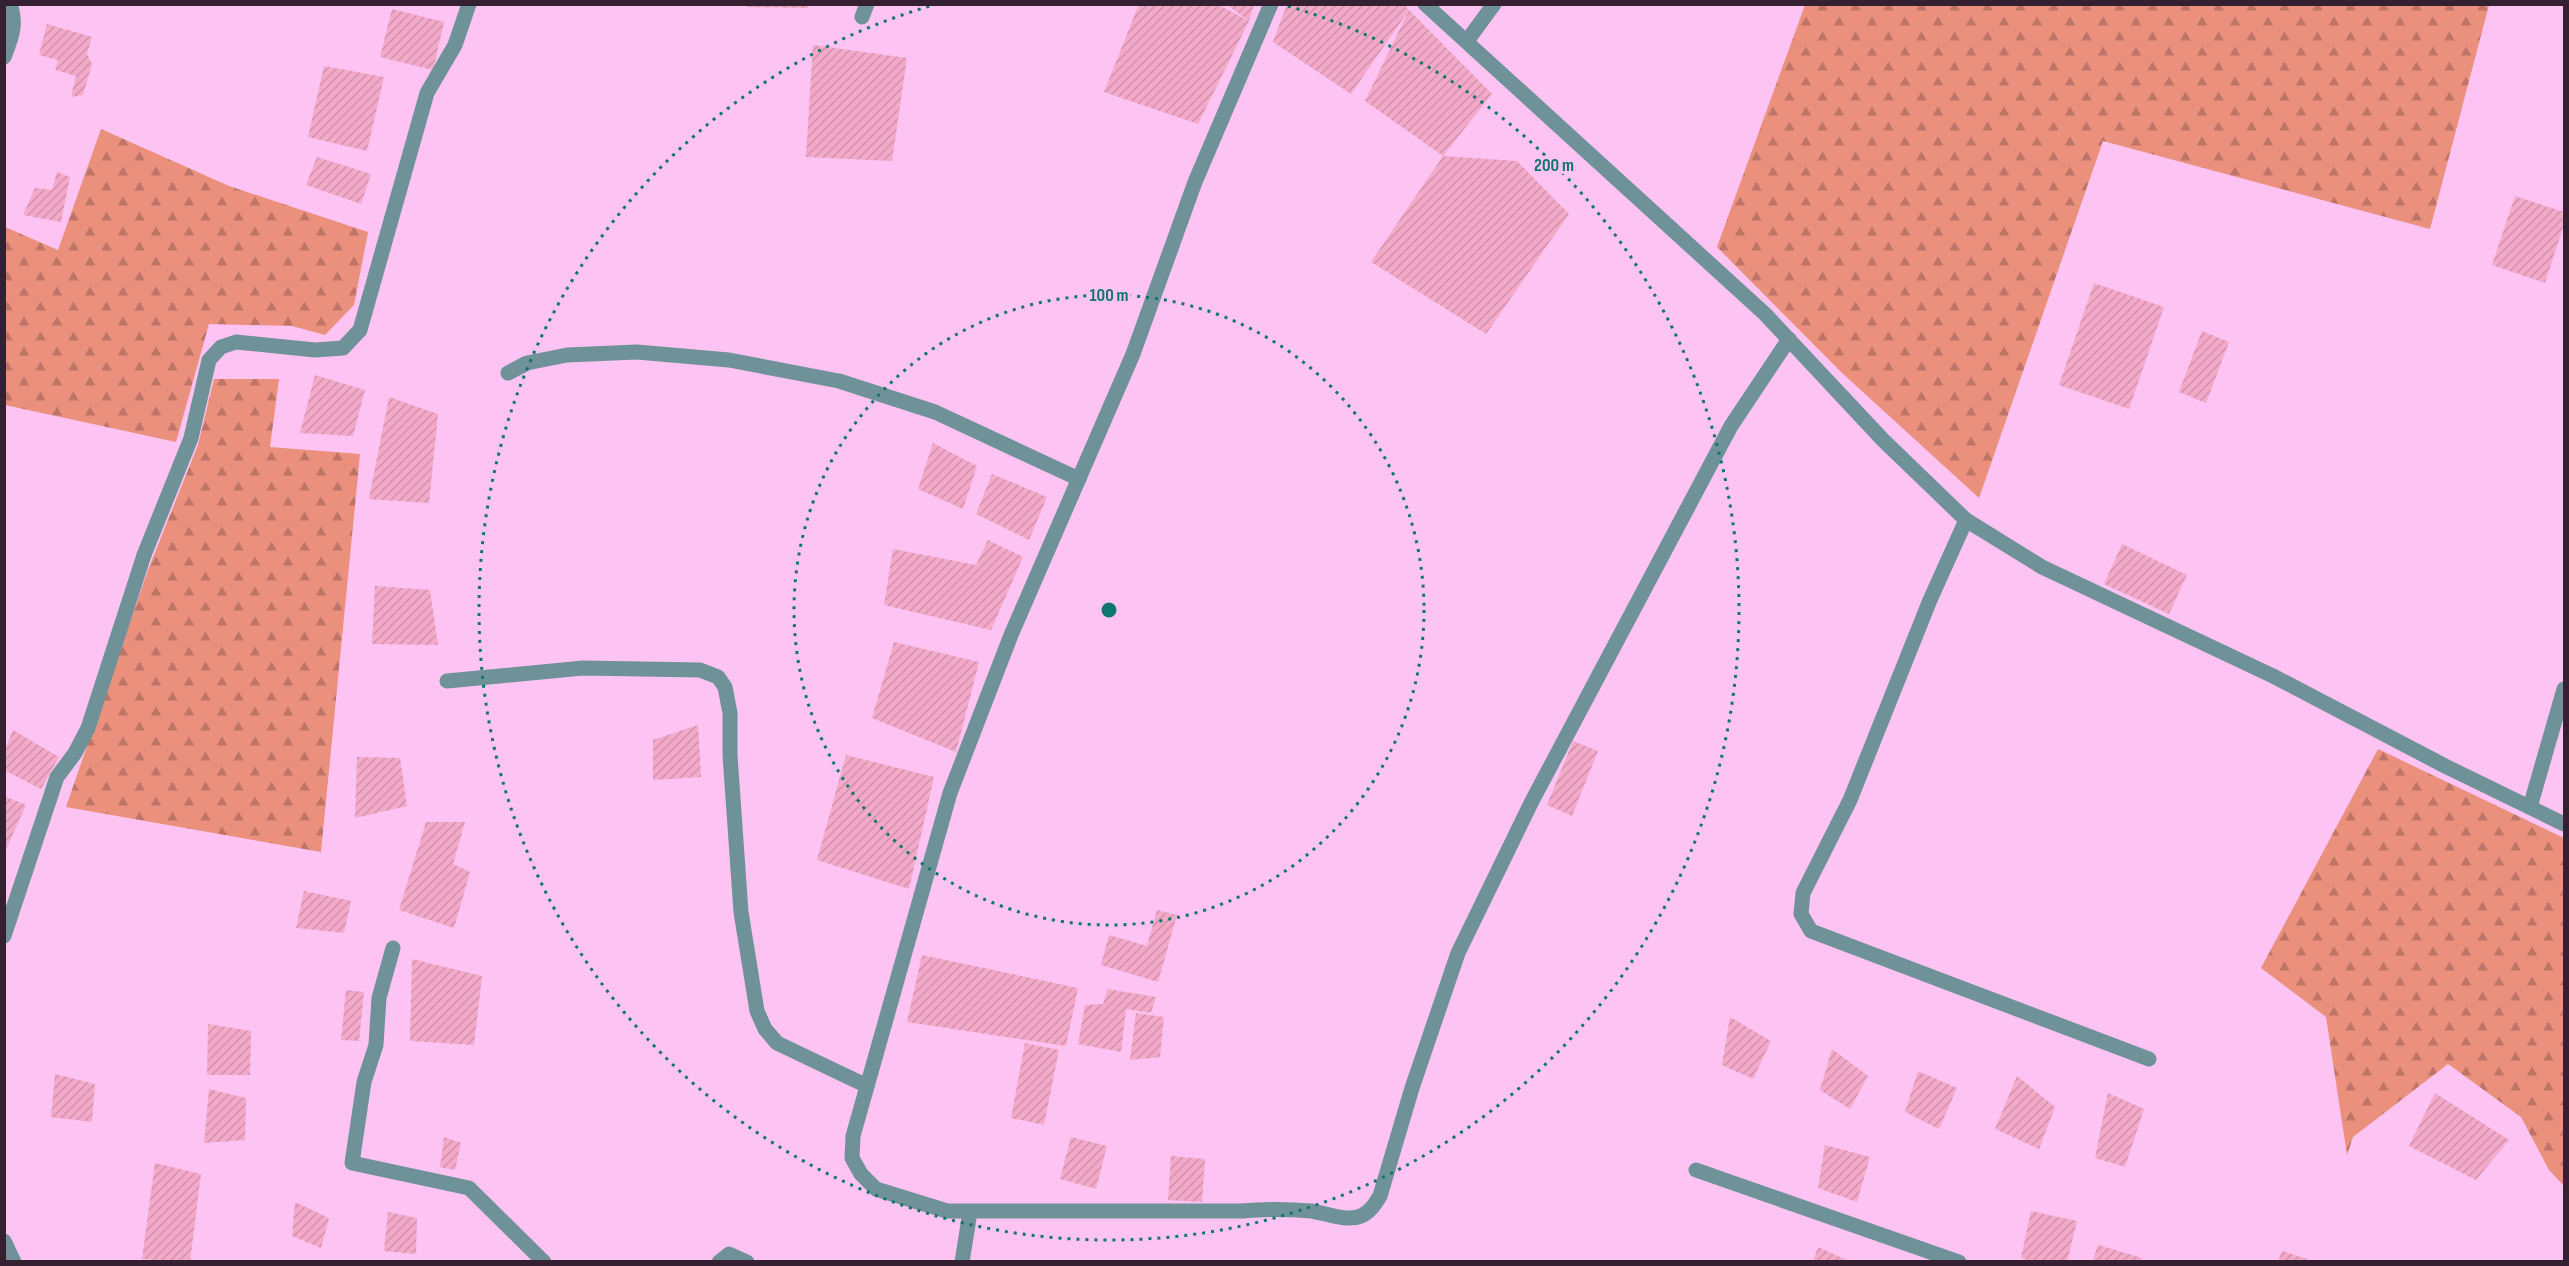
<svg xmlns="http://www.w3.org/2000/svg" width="2569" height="1266" font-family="'Sofia Sans Condensed',sans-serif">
<defs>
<pattern id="forest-firs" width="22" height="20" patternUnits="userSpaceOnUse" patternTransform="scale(1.5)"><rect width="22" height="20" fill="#ea907d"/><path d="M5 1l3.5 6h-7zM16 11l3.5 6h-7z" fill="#be7567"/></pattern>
<pattern id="building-hatch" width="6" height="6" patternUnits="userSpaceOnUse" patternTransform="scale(1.5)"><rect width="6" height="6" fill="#f3a9c8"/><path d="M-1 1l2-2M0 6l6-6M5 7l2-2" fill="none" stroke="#d191ac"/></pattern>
</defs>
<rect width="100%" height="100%" fill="#fdc3f3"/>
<g fill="url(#forest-firs)">
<path d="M1805 5V4L2489 5 2430 229 2103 141 1979 498 1841 372 1717 247Z"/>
<path d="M101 129 229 186 368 232 354 305 325 335 292 326 209 324 176 442 5 405V227L58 250Z"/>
<path d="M214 379H279L270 447 360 454 321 852 66 807 148 570 198 445Z"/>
<path d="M2378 749 2564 838V1186L2549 1170 2521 1117 2448 1064 2353 1137 2347 1155 2326 1017 2261 968Z"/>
</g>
<g fill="url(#building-hatch)">
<path d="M747 4H808V8L747 7Z"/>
<path d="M1139 4H1217L1249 21 1198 124 1104 92Z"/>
<path d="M1226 4H1254L1249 21Z"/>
<path d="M1287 4H1403L1409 10 1351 94 1273 42Z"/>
<path d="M392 9 444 22 433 70 380 57Z"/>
<path d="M1409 10 1492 94 1443 156 1365 101Z"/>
<path d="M47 24 92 37 87 54 92 64 83 95 71 97 76 76 55 70 58 60 39 55Z"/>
<path d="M813 45 907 58 892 161 806 157Z"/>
<path d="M324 66 384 77 367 151 308 137Z"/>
<path d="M1443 156 1517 161 1569 214 1486 334 1371 262Z"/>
<path d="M317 157 371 174 361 204 306 185Z"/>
<path d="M57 172 70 177 61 222 23 215 35 188 52 190Z"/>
<path d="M2515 196 2564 212V224L2545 283 2492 265Z"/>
<path d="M2094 283 2164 307 2129 409 2059 385Z"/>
<path d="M2202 331 2229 342 2206 403 2179 392Z"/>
<path d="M315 375 365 390 353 436 300 433Z"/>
<path d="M389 397 438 414 429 503 369 499Z"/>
<path d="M933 443 977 466 963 509 918 489Z"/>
<path d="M992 474 1047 497 1029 540 976 514Z"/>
<path d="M988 540 1023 557 991 630 884 605 893 549 976 565Z"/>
<path d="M2122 544 2187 575 2169 614 2104 584Z"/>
<path d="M375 586 430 590 438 645 372 644Z"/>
<path d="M894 642 979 662 956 752 872 718Z"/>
<path d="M698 725 701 777 653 780V740Z"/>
<path d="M13 730 59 757 41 789 4 770V752Z"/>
<path d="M1573 741 1598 751 1572 816 1547 805Z"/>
<path d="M846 755 934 777 909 889 817 860Z"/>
<path d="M357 757 400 758 407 806 355 818Z"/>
<path d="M4 796 26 805 4 854Z"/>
<path d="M426 822H465L453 864 470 872 454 928 399 910Z"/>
<path d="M304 891 351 901 344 933 296 928Z"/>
<path d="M1157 910 1177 915 1158 982 1101 965 1109 935 1147 946Z"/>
<path d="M922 955 1078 988 1066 1046 907 1022Z"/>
<path d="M412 959 482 976 474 1045 410 1041Z"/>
<path d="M1108 989 1156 997 1151 1013 1126 1009 1121 1052 1078 1044 1085 1005 1103 1004Z"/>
<path d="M346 990 364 992 359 1041 341 1040Z"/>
<path d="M1136 1013 1164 1017 1160 1057 1130 1060Z"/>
<path d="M1730 1017 1771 1041 1753 1079 1722 1065Z"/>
<path d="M208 1024 251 1031 250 1075H207Z"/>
<path d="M1025 1043 1059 1050 1044 1125 1011 1118Z"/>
<path d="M1832 1049 1868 1076 1850 1109 1820 1090Z"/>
<path d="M1918 1071 1957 1088 1939 1129 1905 1112Z"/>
<path d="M55 1074 95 1084 92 1122 51 1117Z"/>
<path d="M2017 1076 2055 1107 2039 1149 1995 1129Z"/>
<path d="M209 1089 246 1098 245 1140 204 1143Z"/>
<path d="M2108 1093 2144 1109 2125 1167 2095 1158Z"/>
<path d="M2435 1093 2509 1140 2476 1180 2409 1146Z"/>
<path d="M444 1137 461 1143 455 1170 440 1167Z"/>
<path d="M1071 1137 1107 1146 1096 1189 1060 1179Z"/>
<path d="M1825 1145 1870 1157 1857 1202 1818 1188Z"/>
<path d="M1171 1156 1205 1159 1202 1202 1168 1200Z"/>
<path d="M155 1163 201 1174 190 1262 142 1259Z"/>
<path d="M295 1202 329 1218 321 1248 292 1236Z"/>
<path d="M2031 1211 2077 1221 2067 1262H2034L2021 1258Z"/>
<path d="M388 1212 417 1218 416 1254 384 1251Z"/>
<path d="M2098 1245 2142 1258 2141 1262H2092Z"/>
<path d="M1818 1247 1851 1262H1813Z"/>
<path d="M2282 1251 2313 1261V1262H2278Z"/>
</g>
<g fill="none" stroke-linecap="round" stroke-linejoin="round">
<g stroke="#6f9299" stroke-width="15">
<path d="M1271 4 1195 182 1133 354 1011 635 950 793 853 1136 852 1158 861 1174 876 1189 947 1211H1241C1264 1209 1287 1209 1311 1211 1325 1213 1347 1222 1361 1216 1370 1212 1375 1204 1380 1196L1412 1088 1458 953 1532 801 1731 426 1789 339"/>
<path d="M1425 4 1765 314 1883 440 1966 520 2042 567 2273 676 2445 766 2564 824"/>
<path d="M862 17 867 4"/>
<path d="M1467 41 1494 4"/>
<path d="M4 57C12 37 17 24 10 4"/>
<path d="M508 373 527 363 567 355 637 352 729 360 839 381 935 412 1079 479"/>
<path d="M1966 520 1930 600 1850 800 1803 893 1801 914 1811 931 2149 1059"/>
<path d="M447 681 583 668 700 670 718 677 725 687 730 713V755L741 912 757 1011 765 1029 777 1043 867 1086"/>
<path d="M2530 807 2564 689"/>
<path d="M4 936 57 777 75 753 88 728 144 555 191 438 209 360 221 347 236 342 315 350 343 348 360 330 427 93 455 45 469 4"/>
<path d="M393 948 379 998 376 1045 364 1082 352 1163 469 1188 544 1262"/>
<path d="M1696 1170 1959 1262"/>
<path d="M4 1241 14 1262"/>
<path d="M719 1262 729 1254 747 1262"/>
<path d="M962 1262 970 1212"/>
</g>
</g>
<g fill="none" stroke="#0f766e" stroke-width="3" stroke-dasharray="3 6">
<circle cx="1109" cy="610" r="315"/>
<path d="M1288 6A630 630 0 1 1 930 6"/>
</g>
<circle cx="1109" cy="610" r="9" fill="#0f766e" stroke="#fdc3f3" stroke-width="3"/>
<g font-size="18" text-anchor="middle" font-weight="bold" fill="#0f766e" stroke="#fdc3f3" stroke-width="6" stroke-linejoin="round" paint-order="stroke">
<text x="1554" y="171">200 m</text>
<text x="1109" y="301">100 m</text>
</g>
<rect width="2569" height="1266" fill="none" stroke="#352032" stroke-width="12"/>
</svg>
